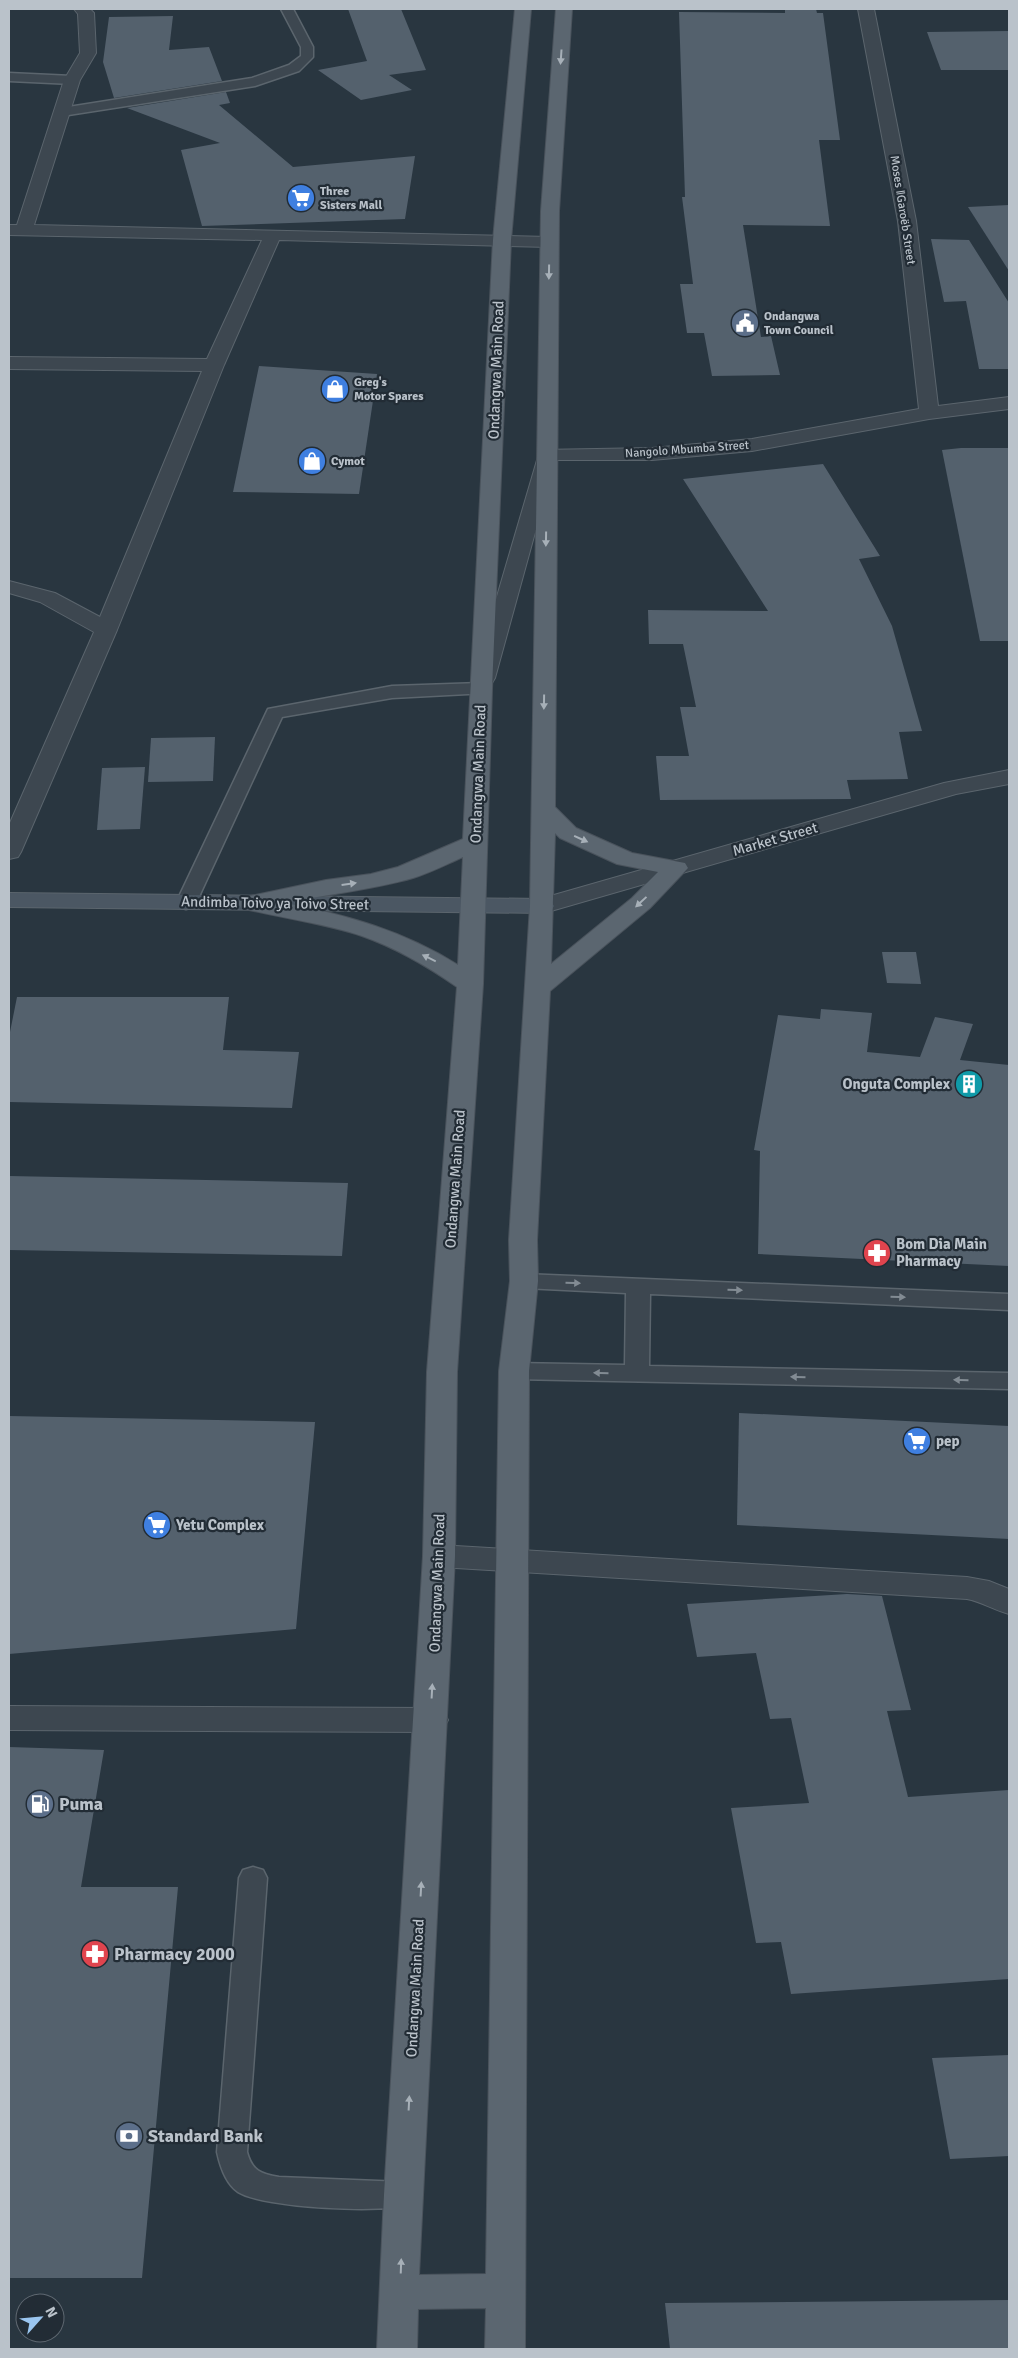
<svg xmlns="http://www.w3.org/2000/svg" width="1018" height="2358" font-family="Signika,sans-serif">
<rect width="100%" height="100%" fill="#293640"/>
<g fill="#54616d">
<path d="M348 9H401L426 70 389 75 412 90 361 100 318 70 367 61Z"/>
<path d="M785 9H816L817 13H823L840 140H819L830 226 743 225 761 337 771 336 780 375 712 376 704 333H687L680 284H693L682 197H685L679 12 785 13Z"/>
<path d="M173 16 169 50 209 47 222 81 114 98 103 62 109 17Z"/>
<path d="M1009 31V70H941L927 32Z"/>
<path d="M226 92 230 103 219 105 293 167 415 156 405 219 202 226 181 150 220 143 127 108Z"/>
<path d="M1009 205V271L968 207Z"/>
<path d="M931 239 969 240 1009 303V369H979L966 301 944 302Z"/>
<path d="M259 366 377 374 359 494 233 492Z"/>
<path d="M961 448H1009V641H980L942 450Z"/>
<path d="M823 464 880 556 859 559 892 626 922 731 899 732 908 779 847 780 851 799 660 800 656 756H689L680 707H696L683 644H649L648 610 768 611 683 479Z"/>
<path d="M215 737 213 781 148 782 151 738Z"/>
<path d="M145 767 140 829 97 830 102 768Z"/>
<path d="M882 952H916L921 984 887 983Z"/>
<path d="M17 997H229L223 1050 299 1052 292 1108 9 1102V1037Z"/>
<path d="M821 1009 872 1013 867 1052 920 1057 935 1017 973 1024 960 1060 1009 1065V1266L758 1254 760 1151 754 1150 778 1015 820 1019Z"/>
<path d="M9 1176 348 1183 342 1256 9 1250Z"/>
<path d="M739 1413 1009 1426V1539L737 1525Z"/>
<path d="M9 1416 315 1422 296 1629 9 1654Z"/>
<path d="M847 1594 882 1596 911 1710 887 1711 908 1797 1009 1790V1979L791 1994 781 1942 756 1943 731 1808 809 1803 791 1718 770 1719 756 1653 697 1657 687 1604Z"/>
<path d="M9 1747 104 1750 81 1887H178L142 2278H9Z"/>
<path d="M1009 2055V2156L950 2159 932 2058Z"/>
<path d="M1009 2300V2349H670L665 2303Z"/>
</g>
<g fill="none" stroke-linecap="round" stroke-linejoin="round">
<defs>
<g id="lane">
<path d="M281 9H293L313 47V57L299 71 255 86 62 116 55 112 62 108 252 78 289 65 301 56V47Z"/>
<path d="M9 73 72 76 79 80 72 84 9 81Z"/>
<path d="M481 683 487 685 490 689 487 693 392 698 282 717 196 903 193 907 186 909 179 907 176 903 268 709 392 686Z"/>
<path d="M524 1274 1009 1294V1310L650 1294 649 1366 1009 1373V1389L514 1379 505 1377 502 1371 505 1365 514 1363 625 1365 626 1293 524 1288 516 1286 512 1281 516 1276Z"/>
<path d="M253 1867 263 1870 267 1878 247 2152C252 2171 261 2174 279 2177L403 2182 414 2186 419 2195 414 2204C387 2214 263 2208 238 2192 226 2184 220 2166 217 2152L239 1878 243 1870Z"/>
</g>
<g id="street">
<path d="M74 9H90L94 13 96 53 80 80 34 225 549 237 555 238 558 242 555 246 549 247 279 240 224 365 117 630 21 852 18 857 9 859V825L94 632 40 602 9 593V581L55 593 100 617 202 371 9 369V357L207 359 262 240 9 235V225H17L64 80 80 53 78 14Z"/>
<path d="M858 9H874L916 221 938 406 1009 397V409L929 419 752 451 652 460H555L495 678 492 683 484 685 476 683 473 678 540 450 652 448 752 439 919 409 898 221Z"/>
<path d="M1009 770V784L956 794 551 911 542 913 533 911 530 906 533 901 944 783Z"/>
<path d="M439 1545 967 1577 989 1581 1009 1589V1614C994 1610 982 1602 967 1599L439 1567 428 1564 423 1556 428 1548Z"/>
<path d="M9 1706 431 1708 443 1711 448 1720 443 1729 431 1732 9 1730Z"/>
</g>
<path id="secondary" d="M9 893 542 899 551 901 554 906 551 911 542 913 9 907Z"/>
<path id="primary" d="M515 9H531L511 240 492 689 483 984 457 1372 455 1556 419 2275 486 2274 499 1371 510 1281 509 1240 530 906 541 211 556 9H572L559 211 555 807 576 828 632 853 685 863 688 868 650 908 550 991 537 1240 538 1281 529 1371 525 2349H485L486 2308 418 2309 417 2349H377L384 2195 423 1556 427 1372 457 987C427 966 396 948 362 936 322 923 281 918 241 908L238 903 241 898 250 896 326 880 371 874 398 867 463 839 493 240ZM555 833 560 838 617 864 658 872 632 898 551 964ZM463 857 458 965C404 931 347 915 285 903 328 894 371 890 413 878 430 873 447 864 463 857Z"/>
</defs>
<use href="#lane" stroke="#5b656d" stroke-width="3"/>
<use href="#street" stroke="#5b656d" stroke-width="2"/>
<use href="#secondary" stroke="#5b656d" stroke-width="2"/>
<use href="#primary" stroke="#4a535c" stroke-width="2"/>
<use href="#lane" fill="#3d4750" fill-rule="evenodd"/>
<use href="#street" fill="#3d4750" fill-rule="evenodd"/>
<use href="#secondary" fill="#4b5763" fill-rule="evenodd"/>
<use href="#primary" fill="#5b6670" fill-rule="evenodd"/>
</g>
<defs><path id="oneway-solid" d="M-6-.8H1V-3.2L6.5 0L1 3.2V.8H-6Z" transform="scale(1.25)"/></defs>
<g fill="#a7b0b8">
<use href="#oneway-solid" transform="translate(561 57) rotate(94)"/>
<use href="#oneway-solid" transform="translate(549 272) rotate(91)"/>
<use href="#oneway-solid" transform="translate(546 539) rotate(91)"/>
<use href="#oneway-solid" transform="translate(544 702) rotate(91)"/>
<use href="#oneway-solid" transform="translate(581 839) rotate(24)"/>
<use href="#oneway-solid" transform="translate(349 884) rotate(-8)"/>
<use href="#oneway-solid" transform="translate(641 902) rotate(137)"/>
<use href="#oneway-solid" transform="translate(429 958) rotate(-154)"/>
<use href="#oneway-solid" transform="translate(432 1691) rotate(-87)"/>
<use href="#oneway-solid" transform="translate(421 1889) rotate(-87)"/>
<use href="#oneway-solid" transform="translate(409 2103) rotate(-87)"/>
<use href="#oneway-solid" transform="translate(401 2266) rotate(-88)"/>
</g>
<g fill="#828b93">
<use href="#oneway-solid" transform="translate(573 1283) rotate(2)"/>
<use href="#oneway-solid" transform="translate(735 1290) rotate(2)"/>
<use href="#oneway-solid" transform="translate(898 1297) rotate(2)"/>
<use href="#oneway-solid" transform="translate(601 1373) rotate(-179)"/>
<use href="#oneway-solid" transform="translate(798 1377) rotate(-179)"/>
<use href="#oneway-solid" transform="translate(961 1380) rotate(-179)"/>
</g>
<defs>
<symbol id="supermarket-disc" viewBox="-11 -11 22 22"><circle r="9.5" fill="#3f7fe0" stroke="#222c35"/><path d="M-6-5.5h2.5l.6 2H6L4.5 2H-2.5L-4.4-4H-6ZM-1.5 3.2a1.3 1.3 0 1 0 .1 0ZM3 3.2a1.3 1.3 0 1 0 .1 0Z" fill="#fff"/></symbol>
<symbol id="civic-disc" viewBox="-11 -11 22 22"><circle r="9.5" fill="#5c6f8a" stroke="#222c35"/><path d="M-.6-6.5H3V-4.5H.6V-3L4-1V1h2V6H-6V1h2V-1L-.6-3ZM-1.2 2.5V6h2.4V2.5Z" fill="#fff"/></symbol>
<symbol id="shop-disc" viewBox="-11 -11 22 22"><circle r="9.5" fill="#3f7fe0" stroke="#222c35"/><path d="M-5-2.5h2.3a2.7 3.5 0 0 1 5.4 0H5L5.5 6h-11ZM-1.5-2.5h3a1.5 2.3 0 0 0-3 0Z" fill="#fff"/></symbol>
<symbol id="building-disc" viewBox="-11 -11 22 22"><circle r="9.5" fill="#0f9aa8" stroke="#222c35"/><path d="M-4-6H4V6H1V3H-1V6H-4ZM-2.5-4.3h1.7v1.8h-1.7ZM.8-4.3h1.7v1.8H.8ZM-2.5-1h1.7V.8h-1.7ZM.8-1h1.7V.8H.8Z" fill="#fff"/></symbol>
<symbol id="pharmacy-disc" viewBox="-11 -11 22 22"><circle r="9.5" fill="#e0444e" stroke="#222c35"/><path d="M-2-6h4v4h4v4h-4v4h-4v-4h-4v-4h4Z" fill="#fff"/></symbol>
<symbol id="fuel-disc" viewBox="-11 -11 22 22"><circle r="9.5" fill="#5c6f8a" stroke="#222c35"/><path d="M-5.5-6h7V0h2V4h1.3V-2.5L3-4.5l.8-.8L6-3V5H2.5V1h-1V6h-7ZM-4.2-4.7v3.2H.2V-4.7Z" fill="#fff"/></symbol>
<symbol id="bank-disc" viewBox="-11 -11 22 22"><circle r="9.5" fill="#5c6f8a" stroke="#222c35"/><path d="M-6-4H6V4H-6ZM0-2.3a2.3 2.3 0 1 0 0 4.6a2.3 2.3 0 1 0 0-4.6Z" fill="#fff"/></symbol>
</defs>
<g fill-rule="evenodd">
<use href="#supermarket-disc" x="285" y="182" width="32" height="32"/>
<use href="#civic-disc" x="729" y="307" width="32" height="32"/>
<use href="#shop-disc" x="319" y="373" width="32" height="32"/>
<use href="#shop-disc" x="296" y="445" width="32" height="32"/>
<use href="#building-disc" x="953" y="1068" width="32" height="32"/>
<use href="#pharmacy-disc" x="861" y="1237" width="32" height="32"/>
<use href="#supermarket-disc" x="901" y="1425" width="32" height="32"/>
<use href="#supermarket-disc" x="141" y="1509" width="32" height="32"/>
<use href="#fuel-disc" x="24" y="1788" width="32" height="32"/>
<use href="#pharmacy-disc" x="79" y="1938" width="32" height="32"/>
<use href="#bank-disc" x="113" y="2120" width="32" height="32"/>
</g>
<g text-anchor="middle" stroke-width="4.5" stroke-linejoin="round" paint-order="stroke">
<g font-size="12" font-weight="bold" fill="#bac2ca" stroke="#222c35" text-anchor="start">
<text x="320" y="195">Three<tspan x="320" dy="14">Sisters Mall</tspan></text>
<text x="764" y="320">Ondangwa<tspan x="764" dy="14">Town Council</tspan></text>
<text x="354" y="386">Greg's<tspan x="354" dy="14">Motor Spares</tspan></text>
<text x="331" y="465">Cymot</text>
</g>
<g font-size="12" fill="#bac2ca" stroke="#222c35">
<text transform="translate(903 210) rotate(81)" y="4">Moses ǁGaroëb Street</text>
<text transform="translate(687 449) rotate(-4)" y="4">Nangolo Mbumba Street</text>
</g>
<g font-size="15" fill="#bac2ca" stroke="#222c35">
<text transform="translate(496 370) rotate(-88)" y="5">Ondangwa Main Road</text>
<text transform="translate(478 774) rotate(-88)" y="5">Ondangwa Main Road</text>
<text transform="translate(775 839) rotate(-16)" y="5">Market Street</text>
<text transform="translate(275 903) rotate(1)" y="5">Andimba Toivo ya Toivo Street</text>
<text transform="translate(455 1179) rotate(-86)" y="5">Ondangwa Main Road</text>
<text transform="translate(437 1583) rotate(-88)" y="5">Ondangwa Main Road</text>
<text transform="translate(415 1988) rotate(-87)" y="5">Ondangwa Main Road</text>
</g>
<g font-size="15" font-weight="bold" fill="#bac2ca" stroke="#222c35" text-anchor="start">
<text x="950" y="1089" text-anchor="end">Onguta Complex</text>
<text x="896" y="1249">Bom Dia Main<tspan x="896" dy="17">Pharmacy</tspan></text>
<text x="936" y="1446">pep</text>
<text x="176" y="1530">Yetu Complex</text>
</g>
<g font-size="18" font-weight="bold" fill="#bac2ca" stroke="#222c35" text-anchor="start">
<text x="59" y="1810">Puma</text>
<text x="114" y="1960">Pharmacy 2000</text>
<text x="148" y="2142">Standard Bank</text>
</g>
</g>
<rect width="1018" height="2358" fill="none" stroke="#bac2ca" stroke-width="20"/>
<g transform="translate(40 2318) rotate(63)"><circle r="24" fill="#222c35" stroke="#5f6871"/>
<path d="M0-4L9 19L0 12L-9 19Z" fill="#9ac5ef"/>
<text y="-8" font-size="14" font-weight="bold" text-anchor="middle" fill="#bac2ca">N</text>
</g>
</svg>
